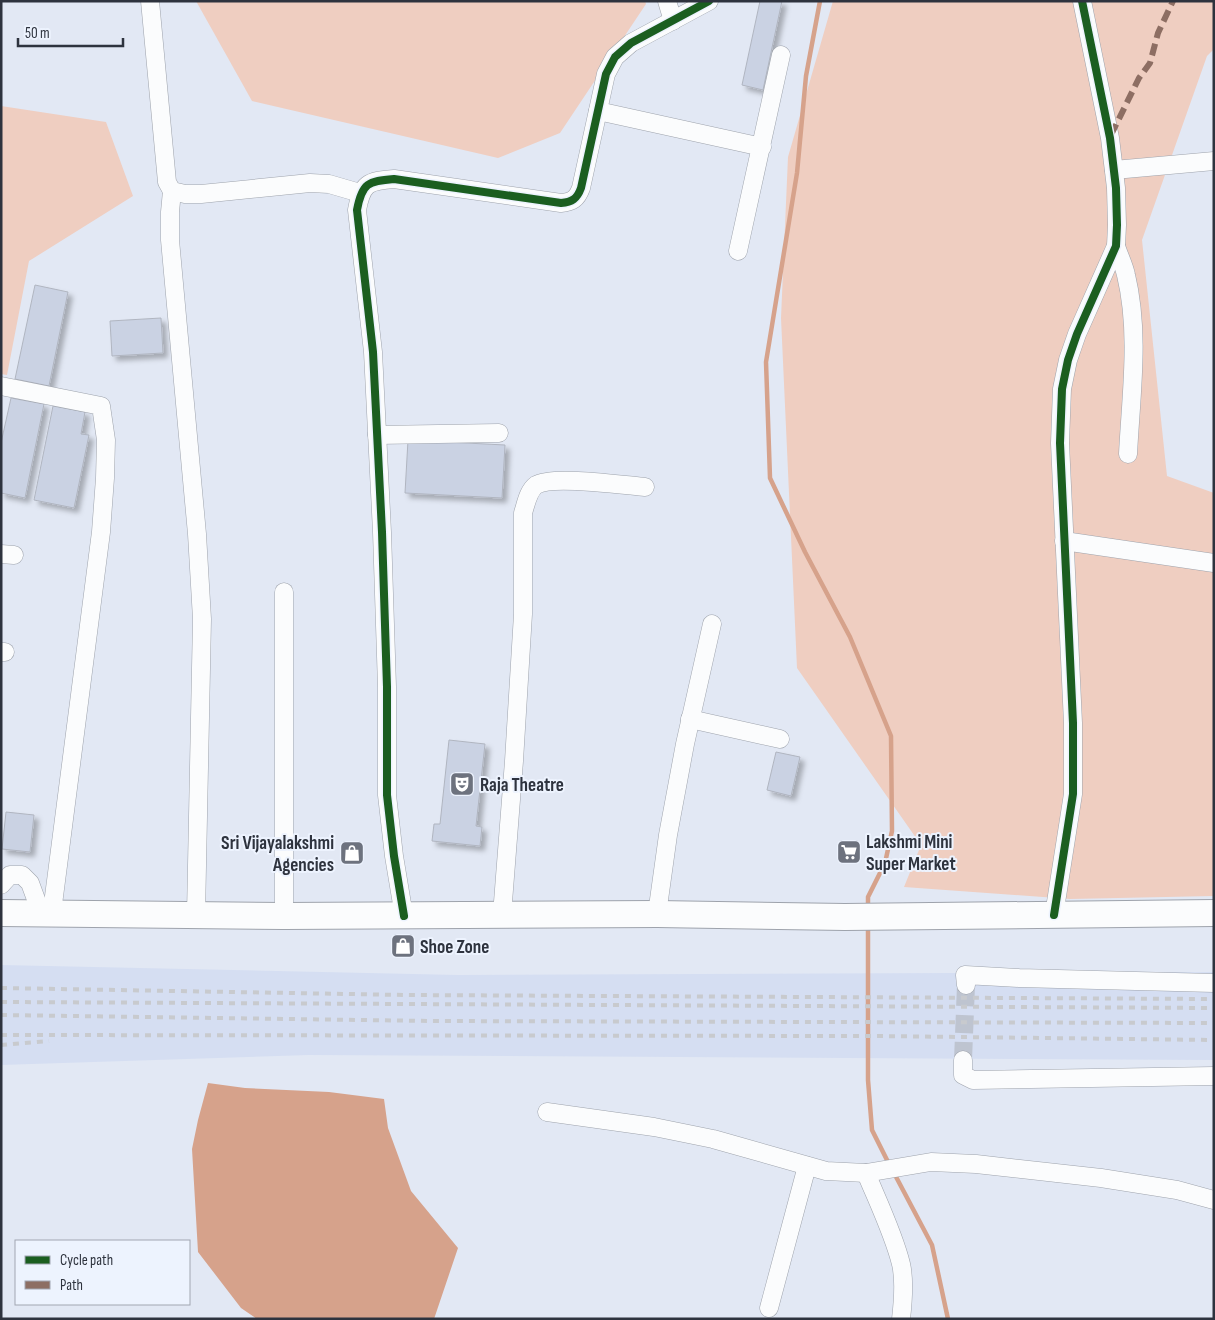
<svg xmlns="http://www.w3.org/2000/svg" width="1215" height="1320" font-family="'Sofia Sans Condensed',sans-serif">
<defs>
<filter id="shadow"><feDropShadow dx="4.5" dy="4.5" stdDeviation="2.5" flood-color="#0004"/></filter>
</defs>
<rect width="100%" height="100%" fill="#e2e8f4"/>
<path fill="#d5def2" d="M1 965 458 975 1214 972V1060L309 1055 1 1065Z"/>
<g fill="#efcec1">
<path d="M196 1H645L646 4 560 133 498 158 252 101Z"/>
<path d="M833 1H1214V49L1207 56 1142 240 1167 476 1214 493V896L1070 899 904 887 921 845 797 668 781 318 788 157Z"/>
<path d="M1 106 106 122 133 196 29 261 7 375 1 374Z"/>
</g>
<path fill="#d6a28b" d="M208 1083 245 1088 329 1092 384 1099 388 1128 411 1191 458 1248 434 1319H257L241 1308 198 1252 192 1149 198 1120Z"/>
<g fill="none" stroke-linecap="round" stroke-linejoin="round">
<g stroke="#d6a28b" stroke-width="4.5">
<path d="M820 1 806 76 797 173 766 362 770 478 805 552 850 637 891 736 892 831 885 863 868 897V908"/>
<path d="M868 926V1080L872 1130 889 1164"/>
<path d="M894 1173 932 1245 948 1319"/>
</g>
</g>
<g fill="#cad2e3" stroke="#b0b5c0" filter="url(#shadow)">
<path d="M760 1H782L763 90 742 85Z"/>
<path d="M35 285 68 292 49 386 15 379Z"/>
<path d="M161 318 163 353 112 356 110 321Z"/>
<path d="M11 398 44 404 25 498 1 493V443Z"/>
<path d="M53 406 85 412 81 434 89 435 74 508 34 500Z"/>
<path d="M408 440 505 445 502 498 405 493Z"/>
<path d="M449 740 485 744 476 826 482 827 480 846 432 841 434 824H440Z"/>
<path d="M776 752 800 757 791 796 767 790Z"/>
<path d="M6 812 34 815 30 852 2 849Z"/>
</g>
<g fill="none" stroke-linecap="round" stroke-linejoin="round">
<path stroke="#bec4d0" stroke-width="18" stroke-dasharray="18 9" stroke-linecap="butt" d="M963 1060 966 985"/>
<defs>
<g id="minor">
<path d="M150 1 167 182 172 191 185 194H201L310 183 329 184 360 193"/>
<path d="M667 1 673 21"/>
<path d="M598 111 762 147"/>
<path d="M1114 170 1214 161"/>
<path d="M172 191 170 212V240L197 534 202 619 196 915"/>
<path d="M1116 246C1119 256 1124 265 1126 275 1140 333 1131 395 1128 454"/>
<path d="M738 251 781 55"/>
<path d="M1 386 101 406 106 440 105 478 101 532 52 912"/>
<path d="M377 435 499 433"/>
<path d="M1064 541 1214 563"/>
<path d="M1 554 14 555"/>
<path d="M284 592V916"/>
<path d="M1 652H5"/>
<path d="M690 719 780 739"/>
<path d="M1 885 10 875H22L30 883 41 913"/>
<path d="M657 914 668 835 685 744 712 624"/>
<path d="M502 915 514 761 523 614V513C526 504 528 491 536 485 552 475 623 485 645 487"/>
<path d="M1054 915 1073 794V723L1060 443 1062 389 1068 360 1077 334 1116 246 1117 225 1116 188 1110 138 1082 1"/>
<path d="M404 916 394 856 387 795V687L382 532 373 352 357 210C362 183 368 181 394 179L561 203C572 202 577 199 581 188L606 74 615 57 631 43 709 1"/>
<path d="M966 985 965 975 1019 978 1214 983"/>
<path d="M963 1060V1075L973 1080 1214 1076"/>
<path d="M547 1112 654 1127 713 1139 826 1171 866 1173 931 1162 976 1164 1101 1178 1177 1190 1214 1200"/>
<path d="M866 1173C878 1202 894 1235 901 1264 905 1281 903 1302 901 1319"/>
<path d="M769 1308 807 1166"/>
</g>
<path id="highway" d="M1 913 284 916 657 914 845 917 1214 913"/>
</defs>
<use href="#minor" stroke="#9ea3ac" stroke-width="19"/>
<use href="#highway" stroke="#9ea3ac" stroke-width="28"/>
<use href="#minor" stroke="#fbfcfd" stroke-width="18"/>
<use href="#highway" stroke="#fbfcfd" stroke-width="26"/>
<g stroke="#c8cace" stroke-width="4" stroke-dasharray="6 6" stroke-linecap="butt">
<path d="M1 988 406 995 1214 999"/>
<path d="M1 1002 1214 1008"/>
<path d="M1 1015 432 1021 1214 1023"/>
<path d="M1 1035 877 1036 1214 1040"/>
<path d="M1 1045 49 1041"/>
</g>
<path stroke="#8d6e63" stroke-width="6" stroke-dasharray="12 6" stroke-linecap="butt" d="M1111 135 1139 78 1150 63 1158 33 1173 1"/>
<defs>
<g id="cycleway">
<path d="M1054 915 1073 794V723L1060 443 1062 389 1068 360 1077 334 1116 246 1117 225 1116 188 1110 138 1082 1"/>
<path d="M404 916 394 856 387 795V687L382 532 373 352 357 210C362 183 368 181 394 179L561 203C572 202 577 199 581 188L606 74 615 57 631 43 709 1"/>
</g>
</defs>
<use href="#cycleway" stroke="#edf3fe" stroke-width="11"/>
<use href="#cycleway" stroke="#1b5e20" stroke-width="8"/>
</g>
<defs>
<symbol id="theatre-square" viewBox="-11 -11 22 22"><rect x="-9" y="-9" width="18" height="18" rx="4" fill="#6d727e" stroke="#edf3fe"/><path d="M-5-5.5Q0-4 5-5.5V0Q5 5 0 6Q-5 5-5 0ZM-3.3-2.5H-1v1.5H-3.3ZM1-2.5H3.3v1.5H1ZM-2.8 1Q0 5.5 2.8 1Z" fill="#fff"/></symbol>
<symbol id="supermarket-square" viewBox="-11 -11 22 22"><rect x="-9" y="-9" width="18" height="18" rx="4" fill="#6d727e" stroke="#edf3fe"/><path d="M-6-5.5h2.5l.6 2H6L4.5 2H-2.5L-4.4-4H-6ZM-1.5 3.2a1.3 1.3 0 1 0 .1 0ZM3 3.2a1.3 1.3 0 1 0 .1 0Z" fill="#fff"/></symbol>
<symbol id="shop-square" viewBox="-11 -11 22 22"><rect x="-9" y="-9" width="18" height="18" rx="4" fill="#6d727e" stroke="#edf3fe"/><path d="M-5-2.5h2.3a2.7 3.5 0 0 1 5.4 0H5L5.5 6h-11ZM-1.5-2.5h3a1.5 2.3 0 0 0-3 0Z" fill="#fff"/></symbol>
</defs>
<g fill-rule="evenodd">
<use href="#theatre-square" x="448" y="770" width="28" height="28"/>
<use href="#supermarket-square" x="835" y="838" width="28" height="28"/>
<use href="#shop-square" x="338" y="839" width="28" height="28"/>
<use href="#shop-square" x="389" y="932" width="28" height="28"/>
</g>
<g text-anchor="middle" stroke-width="4" stroke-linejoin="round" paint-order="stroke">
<g font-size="19" font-weight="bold" fill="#2e333e" stroke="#edf3fe" text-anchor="start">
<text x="480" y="791">Raja Theatre</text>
<text x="866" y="848">Lakshmi Mini<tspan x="866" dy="22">Super Market</tspan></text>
<text x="334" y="849" text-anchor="end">Sri Vijayalakshmi<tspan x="334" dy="22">Agencies</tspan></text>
<text x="420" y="953">Shoe Zone</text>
</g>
</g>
<rect width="1215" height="1320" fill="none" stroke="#2e333e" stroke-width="5"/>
<rect x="15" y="1240" width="175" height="65" fill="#edf3fe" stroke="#a1a6b1"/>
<rect x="25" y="1256" width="25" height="8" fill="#1b5e20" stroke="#a1a6b1"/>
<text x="60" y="1265" font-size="15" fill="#2e333e">Cycle path</text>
<rect x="25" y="1281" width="25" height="8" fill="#8d6e63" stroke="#a1a6b1"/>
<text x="60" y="1290" font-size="15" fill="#2e333e">Path</text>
<path d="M18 38v8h105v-8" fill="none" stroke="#2e333e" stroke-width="2.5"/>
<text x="25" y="38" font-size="15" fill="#2e333e" stroke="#edf3fe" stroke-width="4" paint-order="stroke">50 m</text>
</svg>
